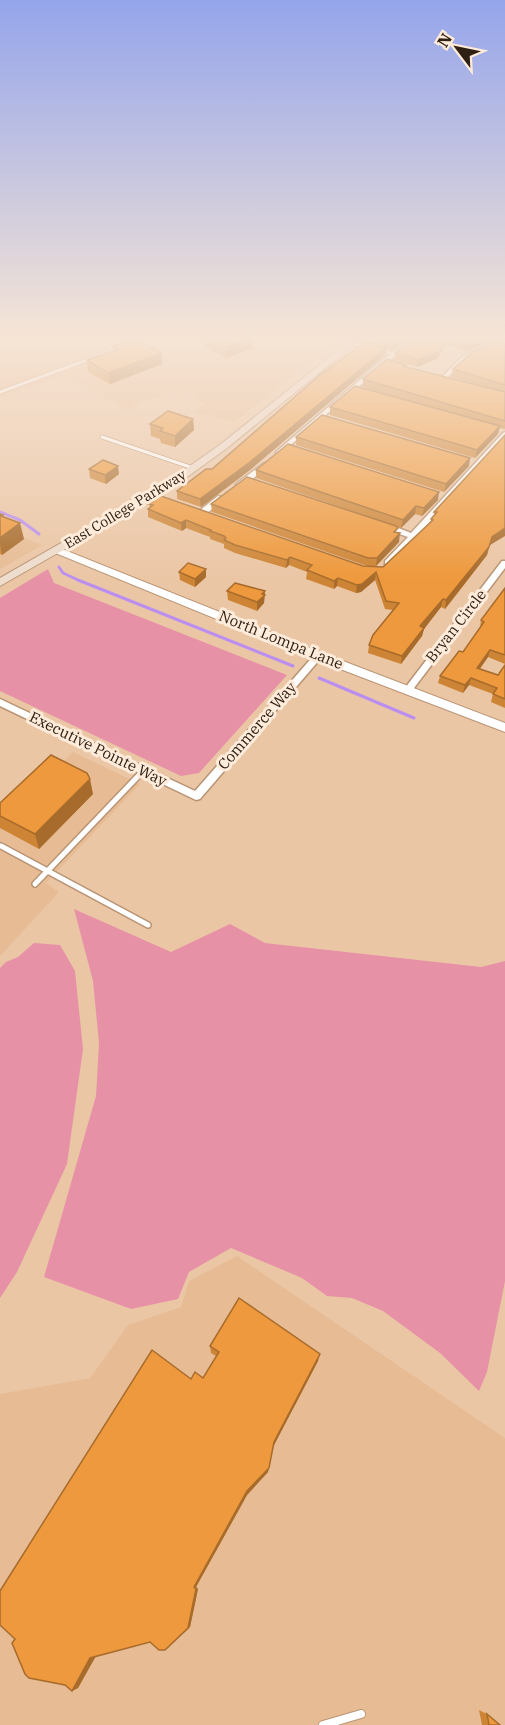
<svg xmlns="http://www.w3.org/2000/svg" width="505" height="1725" font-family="'IBM Plex Serif',serif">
<rect width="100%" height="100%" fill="#ebc6a5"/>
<g fill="#e7bc95">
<path d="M0 338H342L234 422 195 412 206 403 193 399 197 394 187 391 181 395 170 392 127 409 65 375 0 398Z"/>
<path d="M0 528 42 545 0 569Z"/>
<path d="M73 752 140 784 46 883 59 892 0 956V823Z"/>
<path d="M237 1256 505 1438V1725H0V1394L90 1378 128 1325 181 1307 189 1281Z"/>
</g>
<g fill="#e791a7">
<path d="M48 569 54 583 287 675 199 773 181 776 0 691V598Z"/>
<path d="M74 909 171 952 230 924 265 943 481 967 505 961V1281L487 1372 479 1391 440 1353 383 1311 352 1298 327 1296 302 1278 231 1248 189 1272 178 1299 131 1309 44 1277 96 1096 99 1043 93 981Z"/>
<path d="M34 943 60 945 75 971 83 1049 67 1164 17 1272 0 1298V968L6 962 18 957Z"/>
</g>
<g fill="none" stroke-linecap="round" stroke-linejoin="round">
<g stroke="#ba8ef0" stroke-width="3">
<path d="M0 512 20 520 39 534"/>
<path d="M59 567 63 573 78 580 293 666"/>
<path d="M319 678 414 718"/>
</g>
<defs>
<g id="service-far2">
<path d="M337 338 352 343"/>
<path d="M133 343 145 338"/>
<path d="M0 392 119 348"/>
<path d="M102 437 193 468"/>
</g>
<g id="service-far1">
<path d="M1 846 148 925"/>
<path d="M35 884 143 771"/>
</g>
<path id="service" d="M323 1725 361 1714"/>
<g id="minor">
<path d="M412 338H419L403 349 280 454H276V452L390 354 350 344V342L393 352Z"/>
<path d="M500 338H505V340L465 360 444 381H440V379L461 358Z"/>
<path d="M505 432V438L391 565H385V561L408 537 382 528V524H388L411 533 503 433Z"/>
<path d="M264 463 270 464 242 488H236V484Z"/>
<path d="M218 496 225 498 205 515H199V511Z"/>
<path d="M502 561H505V568L411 692H405L404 690 405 688Z"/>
<path d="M318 653 322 656 321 658 200 799 196 800 0 706V699L195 791 315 654Z"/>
</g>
<path id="tertiary" d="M57 547 322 653 505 723V732L314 659 53 552V548Z"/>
<path id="secondary" d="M353 338H362L227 448 172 488 0 586V578L164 484 221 444Z"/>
</defs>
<use href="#service-far2" stroke="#b89474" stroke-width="4.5"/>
<use href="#service-far1" stroke="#b89474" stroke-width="8"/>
<use href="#service" stroke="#b89474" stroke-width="10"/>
<use href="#minor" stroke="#b89474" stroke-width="3"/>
<use href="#tertiary" stroke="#b89474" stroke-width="2"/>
<use href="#secondary" stroke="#b89474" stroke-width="2"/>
<use href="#service-far2" stroke="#fff" stroke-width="3"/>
<use href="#service-far1" stroke="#fff" stroke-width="5"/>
<use href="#service" stroke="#fff" stroke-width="8"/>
<use href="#minor" fill="#fff" fill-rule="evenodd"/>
<use href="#tertiary" fill="#fff" fill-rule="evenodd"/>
<use href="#secondary" fill="#eeddcd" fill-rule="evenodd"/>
</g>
<g fill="#cd8434">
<path d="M205 338H253V348L226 358 206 347Z"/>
<path d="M372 338H408L393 350 386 348 385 355 250 470 201 507 177 499V491L212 469 371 344Z"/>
<path d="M414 338H495L467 352 446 344 438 358 417 367 394 360 395 353Z"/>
<path d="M505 338V429L499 428 498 434 475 458 330 415V407L416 403 363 387V379L405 367 497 390 451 377 453 369Z"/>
<path d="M113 346 161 353 162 364 110 384 88 372 87 360 114 350Z"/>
<path d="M193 419 194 430 175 447 161 443 160 439 151 436 150 424Z"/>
<path d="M296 437 469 466 444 492 296 445Z"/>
<path d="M89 469 119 474 106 484 90 478Z"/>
<path d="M256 470 438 500 422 516 415 514 401 528 256 478Z"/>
<path d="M149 504 363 566 383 567 431 522V519L434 516V512L503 536 490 545 487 555 445 609 441 607 424 629 422 636 401 664 368 653 369 645 393 610 385 609 375 580 361 592 356 593 337 586 334 589 306 579 307 572 289 565 286 568 235 553 224 548V544L210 539V537L186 528 182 531 148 517V509L150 507Z"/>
<path d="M211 504 397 533 399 542 376 566H367L212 512Z"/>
<path d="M0 514 3 515 4 517 24 539 2 555 0 554Z"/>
<path d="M206 569V577L195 587 180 580 179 572Z"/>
<path d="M505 588V664L488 657 480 669 498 675 505 665V708L491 702 493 694 469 685 463 693 438 683 440 676 463 652 480 628 481 620Z"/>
<path d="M227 591H265L264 603 257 611 228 600Z"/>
<path d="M93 794 39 849 0 828V803Z"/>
<path d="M210 1346 318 1361 273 1447 268 1472 247 1495 196 1587 198 1589 190 1627 165 1650 150 1642 95 1657 78 1688 72 1691 191 1379 203 1378 216 1356 211 1353Z"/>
<path d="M479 1710 487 1714 500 1725H482Z"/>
</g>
<g fill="#a76b2b">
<path d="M249 338H253V348L226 358V347Z"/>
<path d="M399 338H408L393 350V342Z"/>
<path d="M447 338 446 344 438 358 417 367 418 360Z"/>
<path d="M482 338H495L467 352 468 345Z"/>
<path d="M386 348 385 355 250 470 201 507 200 499Z"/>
<path d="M161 353 162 364 110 384 108 373Z"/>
<path d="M193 419 194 430 175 447V436Z"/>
<path d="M500 426 498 434 475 458 477 450Z"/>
<path d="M470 458 469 466 444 492 446 484Z"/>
<path d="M118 466 119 474 106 484 105 475Z"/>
<path d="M439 492 438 500 422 516 424 508Z"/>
<path d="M416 506 415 514 401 528 403 520Z"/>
<path d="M186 520V528L182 531 181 523Z"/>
<path d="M20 523 24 539 2 555 0 544V538Z"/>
<path d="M505 528V536L490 545 492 537Z"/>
<path d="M400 533 399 542 376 566 377 558Z"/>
<path d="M489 547 487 555 445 609 446 600Z"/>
<path d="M290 557 289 565 286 568 287 560Z"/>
<path d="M206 569V577L195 587V579Z"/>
<path d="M376 572 375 580 361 592 356 593 357 585Z"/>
<path d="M338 578 337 586 334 589V581Z"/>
<path d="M265 591 264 603 257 611V602Z"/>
<path d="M443 599 441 607 424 629 422 636 401 664 402 656 420 626Z"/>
<path d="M490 650 488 657 475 675 477 668Z"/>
<path d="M471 678 469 685 463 693 465 685Z"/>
<path d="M90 779 93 794 39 849 35 834Z"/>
<path d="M320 1354 318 1361 273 1447 268 1472 247 1495 196 1587 198 1589 190 1627 165 1650 194 1587Z"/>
<path d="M96 1656 78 1688 72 1691 90 1658Z"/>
</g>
<g fill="#ee993d" stroke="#a76b2b" stroke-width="1.5">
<path d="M210 338H249L226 347Z"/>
<path d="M376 338H399L393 342Z"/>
<path d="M414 338H446L440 351 418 360 395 353Z"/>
<path d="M451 338H482L468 345Z"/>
<path d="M501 338H505V385L453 369 472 353Z"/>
<path d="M135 339 161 353 108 373 87 360 118 349 113 346Z"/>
<path d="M365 342 386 348 250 462 200 499 177 491 206 469H212L321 374Z"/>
<path d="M387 359 406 365 402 366 505 392V421L363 379Z"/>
<path d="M355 386 500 426 477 450 330 407Z"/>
<path d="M168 411 193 419 175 436 160 431 163 428 150 424Z"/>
<path d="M322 415 470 458 446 484 296 437Z"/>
<path d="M505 435V528L492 537 489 547 446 600 443 599 420 626 424 628 402 656 369 645 373 635 399 603 386 601 376 572 362 584 357 585 338 578 334 581 307 570 312 565 290 557 287 560 235 545 224 540 226 538 224 536 210 531 211 530 186 520 181 523 148 509 153 505 149 504 161 496 363 566 383 567 433 520 431 519 437 512H434Z"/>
<path d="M288 444 439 492 424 508 416 506 403 520 256 470Z"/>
<path d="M103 460 118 466 105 475 89 469Z"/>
<path d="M247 477 396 526 398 528 394 532 400 533 377 558H368L211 504Z"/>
<path d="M0 514 3 515 1 516 20 523 0 538Z"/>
<path d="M188 563 206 569 195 579 179 572Z"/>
<path d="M235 583 265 591 262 594 265 595 257 602 227 591Z"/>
<path d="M505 588V655L490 650 477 668 498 675 505 665V699L493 694 497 688 471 678 465 685 440 676 459 651 463 652 484 622 481 620Z"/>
<path d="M51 755 87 773 90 779 35 834 0 816V803Z"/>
<path d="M239 1298 320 1354 274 1442 269 1468 247 1491 194 1587 196 1589 188 1628 165 1650H159L150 1642 90 1658 72 1691 65 1685 29 1678 25 1674 12 1643 15 1639 0 1625V1591L152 1350 191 1379 195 1372 203 1378 219 1352 210 1346Z"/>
<path d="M487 1714 500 1725H489Z"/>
</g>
<linearGradient id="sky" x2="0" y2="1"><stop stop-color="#95a5eb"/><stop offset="0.58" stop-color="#f6e5d6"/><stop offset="1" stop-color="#f6e5d6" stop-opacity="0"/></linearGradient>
<rect width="505" height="580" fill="url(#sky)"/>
<g text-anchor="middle" stroke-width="6" stroke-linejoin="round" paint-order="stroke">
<g font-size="14" fill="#2e2013" stroke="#feebda">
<text transform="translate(125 509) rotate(-31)" y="5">East College Parkway</text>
</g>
<g font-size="15" fill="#2e2013" stroke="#feebda">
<text transform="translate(456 626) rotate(-52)" y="5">Bryan Circle</text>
<text transform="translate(281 640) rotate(22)" y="5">North Lompa Lane</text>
<text transform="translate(257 726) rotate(-49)" y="5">Commerce Way</text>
<text transform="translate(98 749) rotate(26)" y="5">Executive Pointe Way</text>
</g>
</g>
<g transform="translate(457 48) rotate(302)" stroke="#feebda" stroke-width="4.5" paint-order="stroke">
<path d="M0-4.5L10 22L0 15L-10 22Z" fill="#2e2013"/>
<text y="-9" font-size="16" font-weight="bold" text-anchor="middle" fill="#2e2013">N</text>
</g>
</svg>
